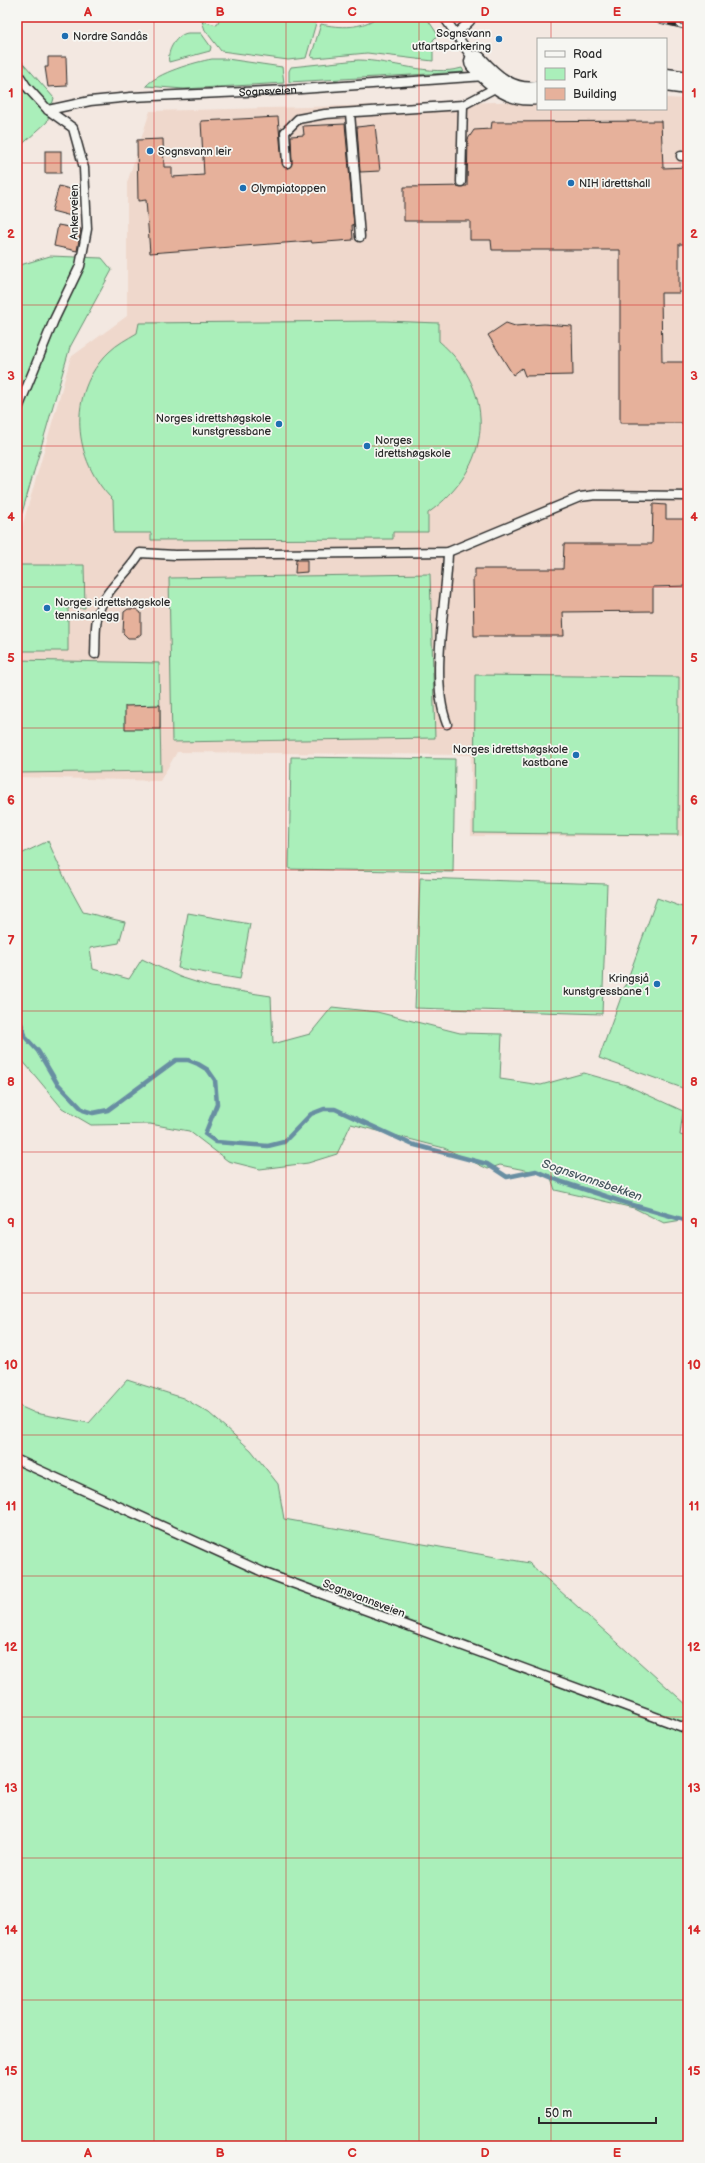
<svg xmlns="http://www.w3.org/2000/svg" width="705" height="2163" font-family="'Balsamiq Sans',sans-serif">
<rect width="100%" height="100%" fill="#f3e8e1"/>
<filter id="ink" filterUnits="userSpaceOnUse"><feTurbulence type="fractalNoise" baseFrequency=".025" numOctaves="2"/><feDisplacementMap in="SourceGraphic" scale="8" xChannelSelector="R" yChannelSelector="G"/><feConvolveMatrix kernelMatrix="1 2 1 2 8 2 1 2 1" color-interpolation-filters="sRGB"/></filter>
<g filter="url(#ink)">
<path fill="#efd8cc" d="M666 98 688 99V825L682 836H471V755L177 752 160 781 17 777V536L20 534 71 357 127 316V183L150 111 538 101V109H666Z"/>
<g fill="#aaefba" stroke="#6a8d72">
<path d="M220 17H294L316 23 306 58 288 60 221 51 205 30 202 21 217 25Z"/>
<path d="M377 17H426L438 35 433 40V61L367 53 315 58 311 57 321 24C339 28 362 29 377 17Z"/>
<path d="M188 33H201L211 47 210 51 169 62C166 51 177 34 188 33Z"/>
<path d="M17 56 54 98 47 122 17 149Z"/>
<path d="M212 59H227L282 67 284 83 184 89 146 86C157 73 195 62 212 59Z"/>
<path d="M358 60C390 60 431 77 462 68L464 72 289 82V71L291 67Z"/>
<path d="M50 256 102 258 112 270 70 347 17 530V266Z"/>
<path d="M385 321 439 323V341C499 393 492 468 428 513V532H393V539L151 540V533H114L113 500C73 461 66 393 109 352 117 344 127 339 137 333L139 323Z"/>
<path d="M17 565H84L85 608H68V651H17Z"/>
<path d="M430 574 435 738 172 742 169 578Z"/>
<path d="M17 660 159 663 161 771 17 773Z"/>
<path d="M475 675 679 677 678 835 474 833Z"/>
<path d="M291 757 455 759 453 872 289 869Z"/>
<path d="M48 841 66 881 83 912 125 922 119 943 90 948 93 969 129 979 142 959 180 977 211 987 271 996 273 1044 310 1034 332 1007 377 1012 460 1033 502 1034 500 1079 541 1085 584 1073 626 1085 683 1111 680 1135 688 1137V1219L664 1223 634 1208 555 1190 550 1175 500 1165 488 1169 444 1148 351 1124 337 1154 308 1163 260 1169 228 1161 189 1131 150 1124 91 1125 62 1108 17 1054V856Z"/>
<path d="M420 878 607 884 602 1014 415 1008Z"/>
<path d="M657 898 688 909V1090L599 1058Z"/>
<path d="M188 913 250 924 240 979 178 968Z"/>
<path d="M127 1380 183 1398 209 1413 251 1450 278 1484 284 1519 529 1563 688 1706V2146H17V1405L35 1413 89 1423Z"/>
</g>
<g fill="none" stroke-linecap="round" stroke-linejoin="round">
<path stroke="#688ea2" stroke-width="4.5" d="M17 1012 26 1038 38 1051 57 1083 83 1110 93 1113 108 1110 176 1060H188L198 1064 208 1070 215 1080 217 1104 205 1134 216 1142 268 1146 284 1142 311 1114 324 1109H335L411 1144 487 1164 507 1177 536 1171 562 1182 626 1203 688 1221"/>
</g>
<g fill="#e6b19b" stroke="#2b2b2b">
<path d="M48 57H66L67 86 48 87 45 67H48Z"/>
<path d="M278 117 282 163 287 168 290 167 292 163 291 136 304 135 303 126 345 124 354 225H352L353 240 312 243 311 241 150 253 146 200 138 201 137 140 163 139 164 167H172V177L204 175 201 121Z"/>
<path d="M661 121 663 168 688 167V244H679V293H661L662 362H688V423H620V250H492L491 240H470V221H404V187L467 186 468 139 474 130 491 129 492 122Z"/>
<path d="M375 125 380 171 360 172 357 127Z"/>
<rect x="45" y="151" width="16" height="22"/>
<path d="M59 186 77 191 71 216 52 211Z"/>
<path d="M58 225 81 229 77 251 54 246Z"/>
<path d="M506 323 515 326 544 324 572 326 573 375 525 376 522 368 513 375 488 335Z"/>
<path d="M653 504 666 505V519H688V586L653 587V611L563 612 564 636H474L473 578H475V569H563L564 544H652Z"/>
<path d="M296 560H307V572L295 573Z"/>
<path d="M128 609H136L141 613V634L136 638H128L123 633 124 612Z"/>
<path d="M160 705V729H125V706Z"/>
</g>
<g fill="none" stroke-linecap="round" stroke-linejoin="round">
<defs>
<g id="lane">
<path d="M444 17 475 62"/>
<path d="M456 34 470 21"/>
<path d="M17 72 26 86 48 110 73 128 84 168 87 229 80 266 54 320 17 411"/>
<path id="s1" d="M48 110 90 101 131 97 287 90 485 76"/>
<path d="M350 113 360 237"/>
<path d="M681 156H688"/>
<path d="M287 163 285 132 298 119 325 114 463 105 499 86"/>
<path d="M461 182 463 105"/>
<path d="M95 654C96 640 94 624 99 611 106 588 128 574 140 553L175 555 448 552 580 497 596 495 688 496"/>
<path d="M447 724C429 678 447 602 448 552"/>
<path d="M17 1460 265 1573 688 1729"/>
</g>
<g id="secondary">
<path d="M476 62C493 81 511 97 538 93"/>
<path d="M666 80 688 83"/>
</g>
</defs>
<use href="#lane" stroke="#2b2b2b" stroke-width="11"/>
<use href="#secondary" stroke="#2b2b2b" stroke-width="25"/>
<use href="#lane" stroke="#f6f6f2" stroke-width="8"/>
<use href="#secondary" stroke="#f6f6f2" stroke-width="22"/>
<defs>
<g id="rail">
<path d="M642 17 688 28"/>
<path d="M684 17 688 18"/>
</g>
</defs>
<use href="#rail" stroke="#2b2b2b" stroke-width="4.5"/>
<use href="#rail" stroke="#f6f6f2" stroke-width="3" stroke-dasharray="9" stroke-linecap="butt"/>
</g>
</g>
<path fill="none" stroke="#d62828" stroke-width="1" stroke-opacity="0.55" d="M154 17V2146M286 17V2146M419 17V2146M551 17V39M551 109V2146M17 163H688M17 305H688M17 446H688M17 587H688M17 728H688M17 870H688M17 1011H688M17 1152H688M17 1293H688M17 1435H688M17 1576H688M17 1717H688M17 1858H688M17 2000H688"/>
<g fill="#1f6fb2" stroke="#f6f6f2" stroke-width="1.5">
<circle cx="65" cy="36" r="4"/>
<circle cx="499" cy="39" r="4"/>
<circle cx="150" cy="151" r="4"/>
<circle cx="571" cy="183" r="4"/>
<circle cx="243" cy="188" r="4"/>
<circle cx="279" cy="424" r="4"/>
<circle cx="367" cy="446" r="4"/>
<circle cx="47" cy="608" r="4"/>
<circle cx="576" cy="755" r="4"/>
<circle cx="657" cy="984" r="4"/>
</g>
<g text-anchor="middle" stroke-width="3.5" stroke-linejoin="round" paint-order="stroke">
<g font-size="11" fill="#2b2b2b" stroke="#f6f6f2" text-anchor="start">
<text x="491" y="37" text-anchor="end">Sognsvann<tspan x="491" dy="13">utfartsparkering</tspan></text>
<text x="73" y="40">Nordre Sandås</text>
<text x="158" y="155">Sognsvann leir</text>
<text x="579" y="187">NIH idrettshall</text>
<text x="251" y="192">Olympiatoppen</text>
<text x="271" y="422" text-anchor="end">Norges idrettshøgskole<tspan x="271" dy="13">kunstgressbane</tspan></text>
<text x="375" y="444">Norges<tspan x="375" dy="13">idrettshøgskole</tspan></text>
<text x="55" y="606">Norges idrettshøgskole<tspan x="55" dy="13">tennisanlegg</tspan></text>
<text x="568" y="753" text-anchor="end">Norges idrettshøgskole<tspan x="568" dy="13">kastbane</tspan></text>
<text x="649" y="982" text-anchor="end">Kringsjå<tspan x="649" dy="13">kunstgressbane 1</tspan></text>
</g>
<g font-size="11" fill="#2b2b2b" stroke="#f6f6f2">
<text dy="4" stroke="none"><textPath href="#s1" startOffset="221">Sognsveien</textPath></text>
<text transform="translate(74 212) rotate(-90)" y="4">Ankerveien</text>
<text transform="translate(364 1598) rotate(21)" y="4">Sognsvannsveien</text>
</g>
<g font-size="12" font-style="italic" fill="#44545d" stroke="#f6f6f2">
<text transform="translate(592 1180) rotate(19)" y="4">Sognsvannsbekken</text>
</g>
</g>
<rect width="705" height="2163" fill="none" stroke="#f6f6f2" stroke-width="44"/>
<rect x="537" y="38" width="130" height="72" fill="#f6f6f2" stroke="#a5a5a2"/>
<rect x="545" y="51" width="20" height="6" fill="#f6f6f2" stroke="#a5a5a2"/>
<text x="573" y="58" font-size="12" fill="#2b2b2b">Road</text>
<rect x="545" y="68" width="20" height="12" fill="#aaefba" stroke="#a5a5a2"/>
<text x="573" y="78" font-size="12" fill="#2b2b2b">Park</text>
<rect x="545" y="88" width="20" height="12" fill="#e6b19b" stroke="#a5a5a2"/>
<text x="573" y="98" font-size="12" fill="#2b2b2b">Building</text>
<path d="M539 2117v6h117v-6" fill="none" stroke="#2b2b2b" stroke-width="2"/>
<text x="545" y="2117" font-size="12" fill="#2b2b2b" stroke="#f6f6f2" stroke-width="3" paint-order="stroke">50 m</text>
<rect x="22" y="22" width="661" height="2119" fill="none" stroke="#d62828" stroke-width="1.5"/>
<g font-size="13" text-anchor="middle" font-weight="bold" fill="#d62828">
<text x="88" y="16">A</text>
<text x="220" y="16">B</text>
<text x="352" y="16">C</text>
<text x="485" y="16">D</text>
<text x="617" y="16">E</text>
<text x="11" y="97">1</text>
<text x="694" y="97">1</text>
<text x="11" y="238">2</text>
<text x="694" y="238">2</text>
<text x="11" y="380">3</text>
<text x="694" y="380">3</text>
<text x="11" y="521">4</text>
<text x="694" y="521">4</text>
<text x="11" y="662">5</text>
<text x="694" y="662">5</text>
<text x="11" y="804">6</text>
<text x="694" y="804">6</text>
<text x="11" y="945">7</text>
<text x="694" y="945">7</text>
<text x="11" y="1086">8</text>
<text x="694" y="1086">8</text>
<text x="11" y="1227">9</text>
<text x="694" y="1227">9</text>
<text x="11" y="1369">10</text>
<text x="694" y="1369">10</text>
<text x="11" y="1510">11</text>
<text x="694" y="1510">11</text>
<text x="11" y="1651">12</text>
<text x="694" y="1651">12</text>
<text x="11" y="1792">13</text>
<text x="694" y="1792">13</text>
<text x="11" y="1934">14</text>
<text x="694" y="1934">14</text>
<text x="11" y="2075">15</text>
<text x="694" y="2075">15</text>
<text x="88" y="2157">A</text>
<text x="220" y="2157">B</text>
<text x="352" y="2157">C</text>
<text x="485" y="2157">D</text>
<text x="617" y="2157">E</text>
</g>
</svg>
